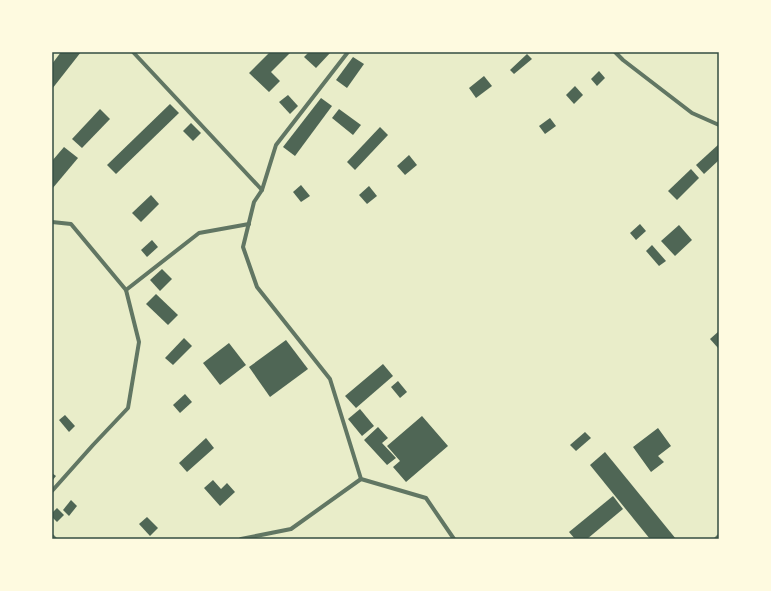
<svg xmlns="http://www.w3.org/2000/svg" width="771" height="591" font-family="Barlow,sans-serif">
<rect width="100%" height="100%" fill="#e9edc9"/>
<g fill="#4f6655">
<path d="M61 52H81L52 89V64Z"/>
<path d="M270 52H291L271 72 280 81 269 92 249 73Z"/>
<path d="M309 52H331L316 68 304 57Z"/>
<path d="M527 54 532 59 514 74 510 70Z"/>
<path d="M353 57 364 64 347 88 336 80Z"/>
<path d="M599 71 605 78 597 86 591 79Z"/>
<path d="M484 76 492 86 476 98 469 88Z"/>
<path d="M575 86 583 95 574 104 566 95Z"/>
<path d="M288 95 298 106 290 114 279 102Z"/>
<path d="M321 98 332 106 295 156 283 147Z"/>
<path d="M170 104 179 113 116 174 107 165Z"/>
<path d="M100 109 110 119 82 148 72 139Z"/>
<path d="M339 109 361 125 353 135 332 118Z"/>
<path d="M550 118 556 126 545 134 539 126Z"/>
<path d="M191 123 201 133 193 141 183 131Z"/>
<path d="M380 127 388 135 355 170 347 162Z"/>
<path d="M719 144V160L704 174 696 165Z"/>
<path d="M64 147 78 158 52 189V161Z"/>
<path d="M409 155 417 165 405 175 397 166Z"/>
<path d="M691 169 699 178 677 200 668 191Z"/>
<path d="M301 185 310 196 301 202 293 192Z"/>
<path d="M369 186 377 196 367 204 359 195Z"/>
<path d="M151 195 159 204 141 222 132 213Z"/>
<path d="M640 224 646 231 636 240 630 233Z"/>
<path d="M679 225 692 240 675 256 661 241Z"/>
<path d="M152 240 158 247 147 257 141 250Z"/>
<path d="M652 245 666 261 659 266 646 251Z"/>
<path d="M162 269 172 279 160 291 150 280Z"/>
<path d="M156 294 178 315 168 325 146 304Z"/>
<path d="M719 331V347L718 348 710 339Z"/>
<path d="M184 338 192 346 173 365 165 358Z"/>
<path d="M286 340 308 369 270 397 249 367Z"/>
<path d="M229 343 246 365 220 385 203 363Z"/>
<path d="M383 364 393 376 356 408 345 396Z"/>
<path d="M398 381 407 392 400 398 391 387Z"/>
<path d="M185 394 192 402 180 413 173 405Z"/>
<path d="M360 409 374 426 362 436 348 419Z"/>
<path d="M65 415 75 426 69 432 59 420Z"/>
<path d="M422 416 448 446 406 482 393 467 400 461 387 446Z"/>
<path d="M378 427 388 438 382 443 396 458 387 465 364 440Z"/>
<path d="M658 428 671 446 658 456 664 462 651 472 633 447Z"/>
<path d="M585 432 591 438 576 451 570 445Z"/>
<path d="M206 438 214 448 187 472 179 463Z"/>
<path d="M605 452 676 539H650L590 465Z"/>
<path d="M52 473 56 476 52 481Z"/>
<path d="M213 480 221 489 227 483 235 492 220 506 204 488Z"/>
<path d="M613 496 623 509 587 539H575L569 532Z"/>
<path d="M71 500 77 506 69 516 63 510Z"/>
<path d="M57 508 64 515 57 522 52 517V513Z"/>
<path d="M147 517 158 528 150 536 139 524Z"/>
</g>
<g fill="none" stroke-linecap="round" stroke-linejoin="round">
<g stroke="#617663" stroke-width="4">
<path d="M133 52 262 190"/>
<path d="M348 52 276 145 262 190 254 202 243 247 257 287 330 379 361 479 426 498 454 539"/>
<path d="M615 52 623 60 692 113 719 125"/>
<path d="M52 222 71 224 126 290 139 342 128 408 93 445 52 491"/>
<path d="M126 290 199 233 249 224"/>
<path d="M52 536 55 539"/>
<path d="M241 539 291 529 361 479"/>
<path d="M716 539 719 536"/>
</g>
</g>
<rect width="771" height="591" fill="none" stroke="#fefae0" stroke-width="106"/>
<rect x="53" y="53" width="665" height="485" fill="none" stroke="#344e41" stroke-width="1.5"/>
</svg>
